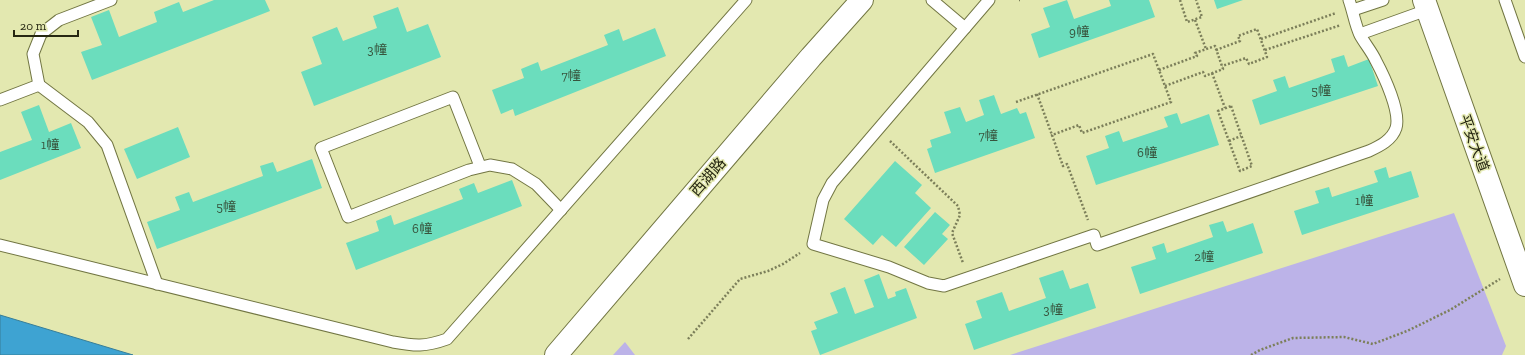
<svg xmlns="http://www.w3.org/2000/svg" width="1525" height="355" font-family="'Zilla Slab','Noto Sans SC',serif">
<rect width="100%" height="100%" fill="#e3e8b0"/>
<g fill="#bcb3e8">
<path d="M1454 213 1506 346 1502 355H1010Z"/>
<path d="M625 342 635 355H613Z"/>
</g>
<path fill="#3ea3d2" stroke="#377e98" d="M0 315 133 355H0Z"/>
<g fill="#6bddbd">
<path d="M214 0H265L270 11 92 80 81 52 102 45 91 17 109 10 119 37 157 22 154 12 179 2 183 12Z"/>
<path d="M1067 0 1074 19 1111 6 1109 0H1149L1155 17 1039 58 1031 34 1050 27 1043 8Z"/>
<path d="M1214 0H1243L1217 9Z"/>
<path d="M398 7 407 32 428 24 441 57 314 106 301 72 322 64 312 37 337 27 343 41 377 28 373 16Z"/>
<path d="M655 28 666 56 515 116 513 109 501 114 492 90 524 78 521 69 538 62 541 71 608 45 604 35 619 29 623 41Z"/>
<path d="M1344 55 1348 67 1369 59 1378 86 1260 125 1252 100 1277 91 1273 80 1285 76 1289 88 1335 72 1331 59Z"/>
<path d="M994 95 1001 114 1017 108 1020 114 1026 112 1035 138 935 173 927 149 932 147 930 140 951 133 944 112 960 107 966 122 984 115 979 100Z"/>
<path d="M39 105 49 132 71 123 81 148 0 180V152L32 140 21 112Z"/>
<path d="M1177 113 1181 124 1209 114 1219 145 1096 185 1086 156 1109 148 1105 136 1119 131 1123 142 1168 127 1164 117Z"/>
<path d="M178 127 190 157 137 179 124 149Z"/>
<path d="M312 159 322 188 157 249 147 222 180 210 175 197 189 192 193 202 263 176 260 166 273 162 277 172Z"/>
<path d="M895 161 922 185 915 193 931 208 896 247 882 235 873 245 844 219Z"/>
<path d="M1386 167 1389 178 1411 171 1419 197 1302 235 1294 211 1319 203 1315 191 1329 187 1332 197 1378 182 1374 171Z"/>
<path d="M512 180 522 206 356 270 346 243 379 231 376 221 391 215 394 225 463 199 459 189 474 183 478 193Z"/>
<path d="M935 212 950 225 942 234 948 239 924 265 904 247Z"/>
<path d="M1223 221 1227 232 1253 223 1263 253 1140 294 1131 267 1156 259 1152 247 1164 243 1167 253 1213 237 1209 225Z"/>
<path d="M1063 270 1070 289 1088 283 1096 308 974 350 965 324 982 318 976 301 1002 292 1009 311 1046 298 1039 278Z"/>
<path d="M879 274 888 299 896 296 895 292 906 288 917 318 820 355 811 331 817 329 814 322 838 313 830 293 845 287 855 314 874 307 864 280Z"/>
</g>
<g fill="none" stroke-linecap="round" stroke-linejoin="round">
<defs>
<g id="service">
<path d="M932 0 965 28"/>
<path d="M989 0 832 183 823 200 813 244 889 267 928 283 944 286 1094 235 1097 245 1369 151C1380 146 1392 140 1396 128 1401 112 1384 76 1376 61 1372 52 1365 44 1360 35 1355 25 1353 11 1349 0"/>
<path d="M1505 0 1525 57"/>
<path d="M1353 10 1383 0"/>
<path d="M1360 34 1427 10"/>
<path d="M39 85 88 122 107 145 157 284"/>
<path d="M0 100 39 85 33 54 41 34 59 20 111 0"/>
<path d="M480 166 453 97 321 148 348 217 469 170 490 165 512 169 536 184 561 210"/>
<path d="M0 245 393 342C415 346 425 347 447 339L746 0"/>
</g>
<path id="tertiary" d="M1424 0 1525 285"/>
<path id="primary" d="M556 355 811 57 862 0"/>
</defs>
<use href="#service" stroke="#727643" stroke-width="13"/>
<use href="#tertiary" stroke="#727643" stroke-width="24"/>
<use href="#primary" stroke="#727643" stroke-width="24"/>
<g stroke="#7c7f5a" stroke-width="2.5" stroke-dasharray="2 2" stroke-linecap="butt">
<path d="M1019 0H1020"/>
<path d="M1180 0 1187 22 1202 17 1196 0"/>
<path d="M1195 20 1206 49"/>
<path d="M1261 39 1336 13"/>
<path d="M1216 50 1240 41 1238 36 1257 29 1267 57 1249 64 1246 58 1222 66"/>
<path d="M1265 50 1341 25"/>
<path d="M1159 70 1197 56 1195 53 1215 46 1223 69 1205 76 1203 72 1165 86"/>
<path d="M1212 73 1225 108"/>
<path d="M1037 94 1052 135"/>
<path d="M1016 102 1153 54 1171 102 1082 133 1079 125 1052 135 1063 166 1067 164 1088 220"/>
<path d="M1231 106 1252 166 1240 171 1218 111Z"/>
<path d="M890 141 958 206 960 215 952 233 963 263"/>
<path d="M1229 141 1241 136"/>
<path d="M688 339 740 279 768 271 783 264 800 253"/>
<path d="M1251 355 1260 350 1293 338 1344 337 1373 344 1407 331 1450 310 1500 279"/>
</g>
<use href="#service" stroke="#fff" stroke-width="11"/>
<use href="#tertiary" stroke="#fff" stroke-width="22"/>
<use href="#primary" stroke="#fff" stroke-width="22"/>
</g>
<g text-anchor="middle" stroke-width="3" stroke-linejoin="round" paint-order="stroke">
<g font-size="13" fill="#37543d">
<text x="1079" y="36">9幢</text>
<text x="377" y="54">3幢</text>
<text x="571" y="80">7幢</text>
<text x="1321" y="95">5幢</text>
<text x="988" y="140">7幢</text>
<text x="50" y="149">1幢</text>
<text x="1147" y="157">6幢</text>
<text x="1364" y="205">1幢</text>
<text x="226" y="211">5幢</text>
<text x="422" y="233">6幢</text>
<text x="1204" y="261">2幢</text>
<text x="1053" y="314">3幢</text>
</g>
<g font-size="15" fill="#262712" stroke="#e3e8b0">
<text transform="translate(1474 143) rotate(70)" y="5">平安大道</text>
<text transform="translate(708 177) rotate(-49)" y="5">西湖路</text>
</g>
</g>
<path d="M14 30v6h64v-6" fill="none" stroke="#262712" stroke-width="2"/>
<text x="20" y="30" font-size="12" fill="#262712" stroke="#e3e8b0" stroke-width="3" paint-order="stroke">20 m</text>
</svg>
